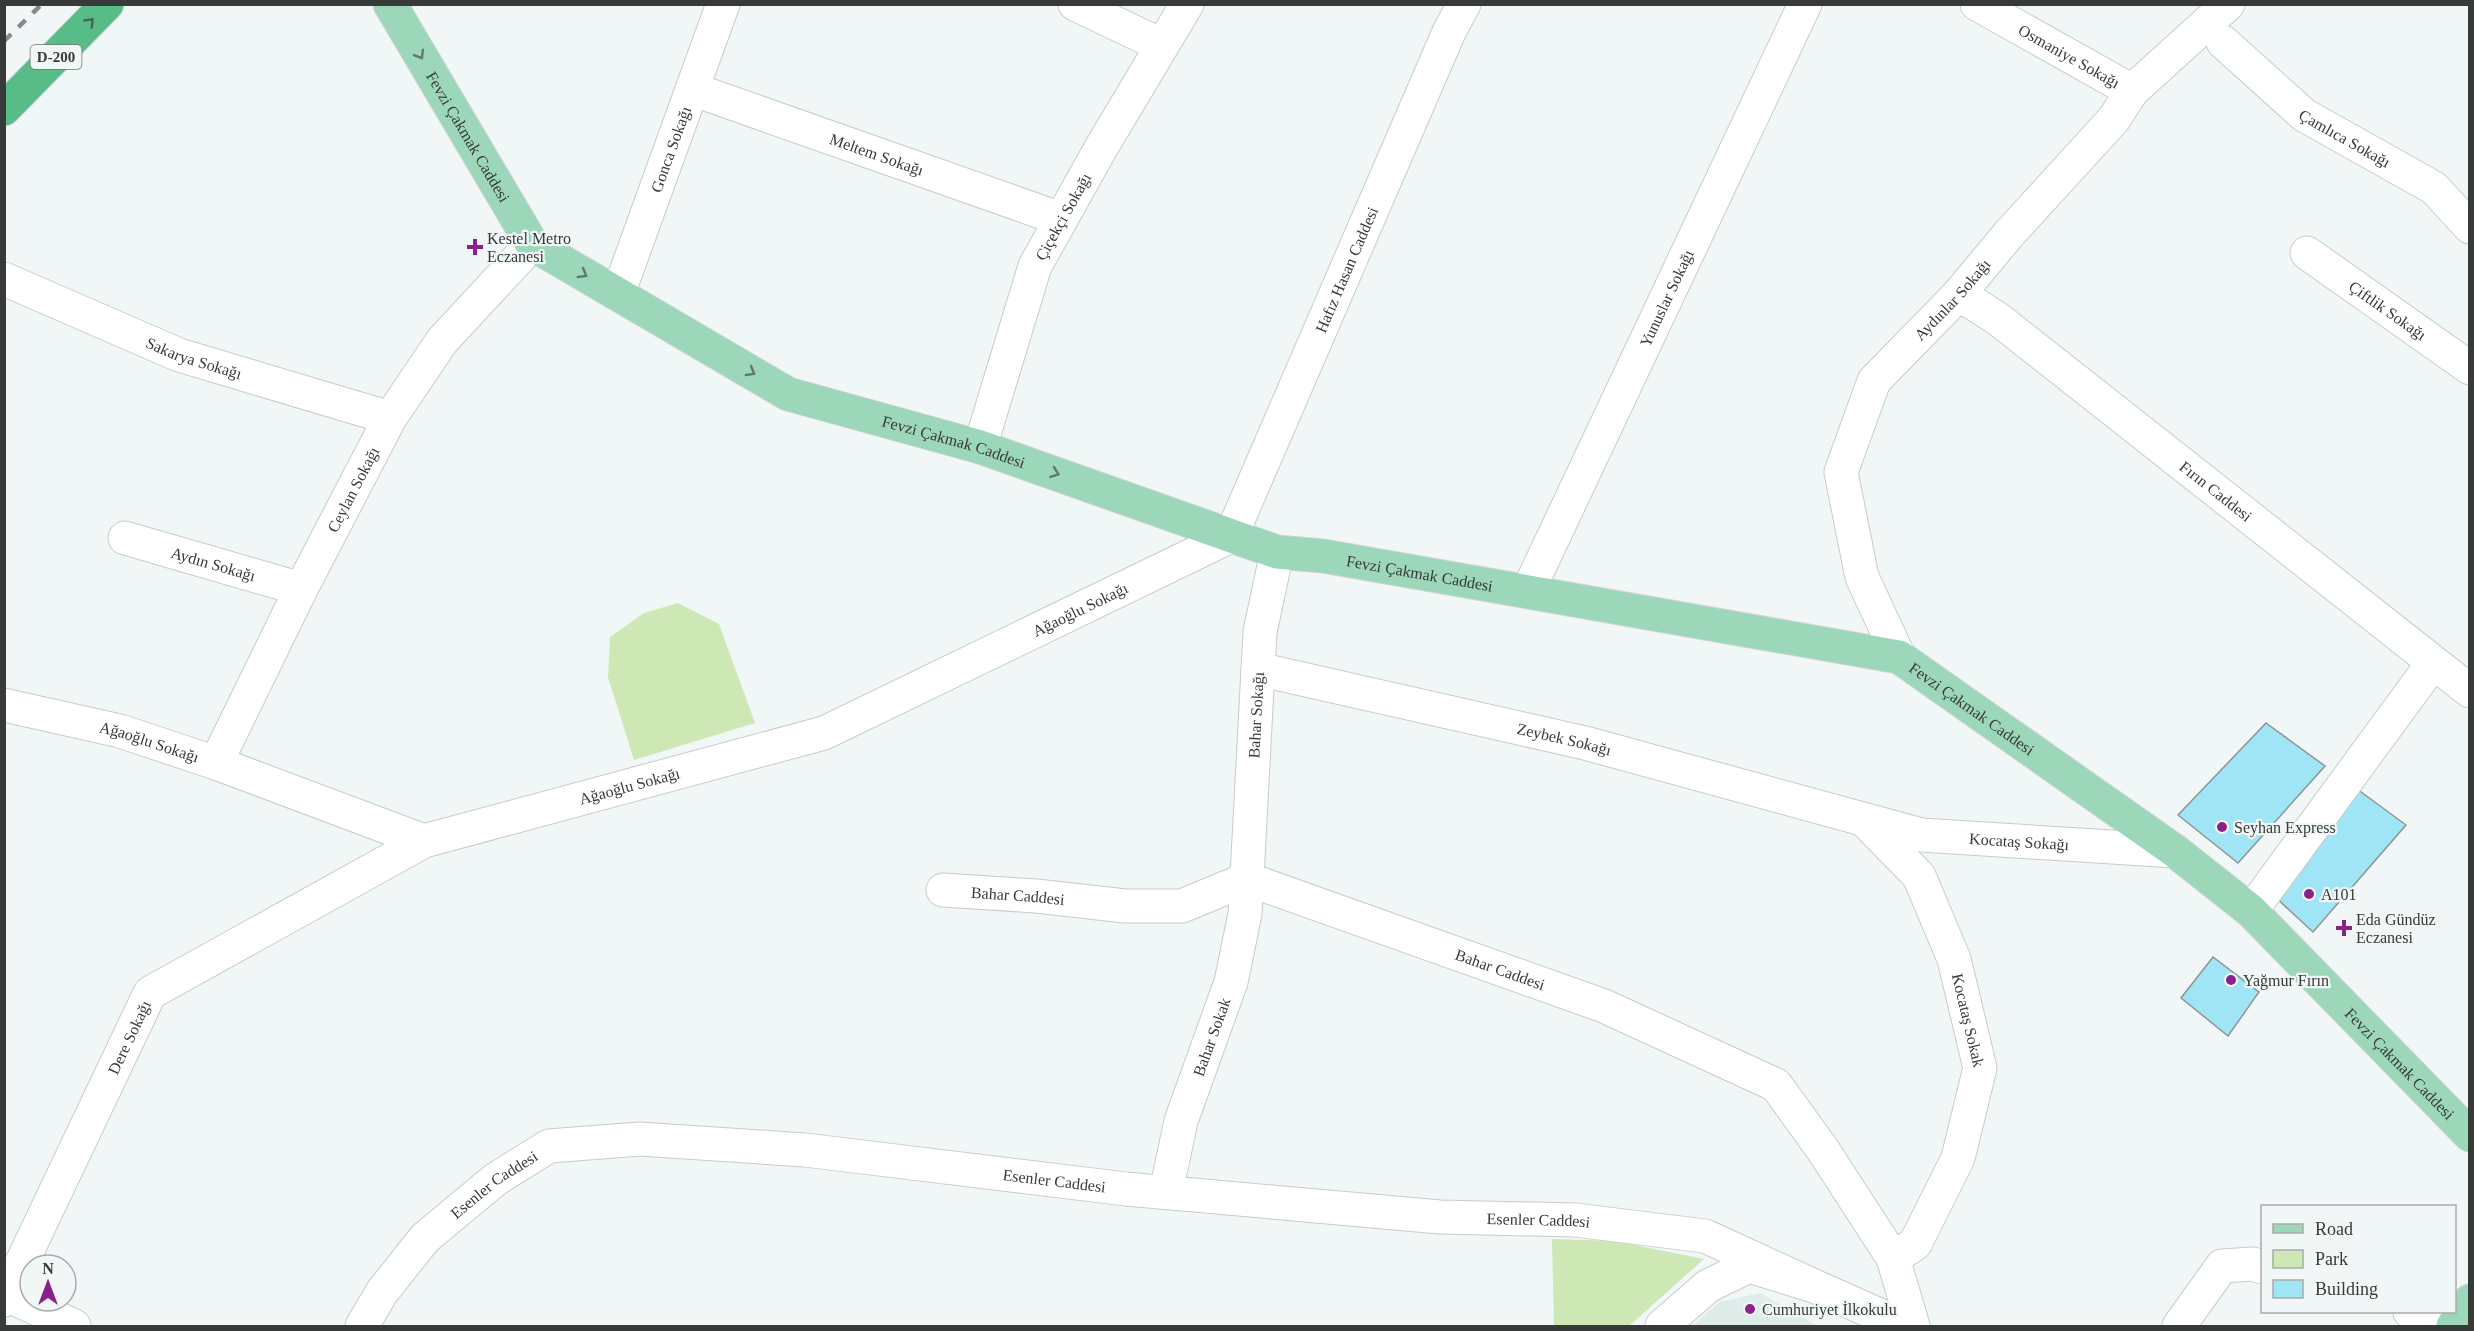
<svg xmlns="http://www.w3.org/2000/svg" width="2474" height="1331" font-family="Georgia,serif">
<rect width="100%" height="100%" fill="#f1f7f7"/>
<path fill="#deedea" d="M1760 1293 1818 1326H1692L1719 1302Z"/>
<g fill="#cde7b5">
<path d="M678 603 719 624 755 723 634 760 608 677 610 637 644 613Z"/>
<path d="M1552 1239 1614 1241 1704 1259 1629 1326H1554Z"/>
</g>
<g fill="#9fe5f6" stroke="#8f9495" stroke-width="1.5">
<path d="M2266 723 2325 766 2238 863 2178 815Z"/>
<path d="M2357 789 2406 825 2313 932 2273 895Z"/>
<path d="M2213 957 2259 992 2228 1036 2181 998Z"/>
</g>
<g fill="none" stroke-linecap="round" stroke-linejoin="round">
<defs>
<g id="minor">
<path d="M1075 4 1161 45"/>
<path id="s1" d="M1977 4 2132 91"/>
<path id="s2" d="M2223 42 2304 115 2434 188 2470 227"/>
<path id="s3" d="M692 89 1061 219"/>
<path id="s4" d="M2307 253 2470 368"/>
<path id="s5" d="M4 279 179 355 390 418"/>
<path id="s6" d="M618 294 723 4"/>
<path id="s7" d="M1959 294 1998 319 2470 691"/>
<path id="s8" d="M980 447 1035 266 1101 148 1187 4"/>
<path id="s9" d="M125 538 301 589"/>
<path id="s10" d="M1528 591 1805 4"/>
<path id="s11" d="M1899 657 1862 577 1841 472 1874 381 1959 294 2008 235 2114 119 2132 91 2228 4"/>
<path id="s12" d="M1258 669 1585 743 1921 835 2175 851"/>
<path id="s13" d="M4 705 120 731 216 763 424 841"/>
<path id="s14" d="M216 763 301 589 390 418 442 341 532 244"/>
<path id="s15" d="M1865 821 1919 876 1954 959 1980 1068 1958 1158 1915 1244 1893 1258"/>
<path id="s16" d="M943 890 1036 896 1125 906H1182L1247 879 1604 1006 1776 1085 1823 1150 1893 1258 1913 1326"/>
<path d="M2251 911 2433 663"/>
<path id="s17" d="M1166 1192 1181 1121 1231 982 1245 914 1260 632 1277 552"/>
<path d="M7 1295 74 1326"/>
<path id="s18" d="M4 1300 150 993 424 841 824 733 1231 536 1449 32 1464 4"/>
<path d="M2410 1312 2434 1326"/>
<path id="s19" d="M362 1326 382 1292 425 1238 496 1179 549 1146 640 1139 805 1150 1126 1189 1440 1217 1575 1220 1705 1236 1814 1286"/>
<path d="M1662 1326 1708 1286 1749 1266 1814 1286 1904 1326"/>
<path d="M2179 1326 2222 1266 2253 1264 2262 1267"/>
</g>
<g id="major">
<path id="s20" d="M390 4 532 244 788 394 980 447 1277 552 1323 556 1899 657 2175 851 2251 911 2470 1135"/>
<path d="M2453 1326 2470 1301"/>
</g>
<path id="highway" d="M4 109 107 4"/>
</defs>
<use href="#minor" stroke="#c6cccb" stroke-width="35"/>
<use href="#major" stroke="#d3d4d4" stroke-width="35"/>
<use href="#highway" stroke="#d3d4d4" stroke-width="35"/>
<use href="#minor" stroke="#fff" stroke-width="33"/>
<use href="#major" stroke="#9bd7b8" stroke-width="33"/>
<use href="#highway" stroke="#58bc89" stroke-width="33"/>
<path stroke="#878a8a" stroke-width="4.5" stroke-dasharray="10 10" stroke-linecap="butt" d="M4 41 42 4"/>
</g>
<defs><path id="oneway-chevron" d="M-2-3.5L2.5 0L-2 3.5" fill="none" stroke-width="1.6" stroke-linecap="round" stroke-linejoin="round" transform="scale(1.5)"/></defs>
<use stroke="#436856" href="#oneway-chevron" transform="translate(90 22) rotate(-46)"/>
<g stroke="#60796c">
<use href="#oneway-chevron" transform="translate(420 55) rotate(59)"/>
<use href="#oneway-chevron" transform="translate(583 274) rotate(30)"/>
<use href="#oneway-chevron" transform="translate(751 372) rotate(30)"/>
<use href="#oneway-chevron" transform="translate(1055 473) rotate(20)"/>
</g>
<g fill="#8a2389" stroke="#f1f7f7" stroke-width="2">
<path d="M472 238h6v6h6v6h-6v6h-6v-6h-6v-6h6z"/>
<circle cx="2222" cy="827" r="6"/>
<circle cx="2309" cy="894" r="6"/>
<path d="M2341 919h6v6h6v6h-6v6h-6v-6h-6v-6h6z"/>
<circle cx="2231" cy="980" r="6"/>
<circle cx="1750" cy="1309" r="6"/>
</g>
<g text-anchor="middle" stroke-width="4.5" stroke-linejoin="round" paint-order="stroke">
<rect fill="#f1f7f7" stroke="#707373" stroke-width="1.5" x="30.5" y="45" width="51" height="24" rx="4.5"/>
<g font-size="15" font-weight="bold" fill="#383a3a">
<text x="56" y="62">D-200</text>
</g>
<g font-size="16" fill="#383a3a" stroke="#f1f7f7">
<text dy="6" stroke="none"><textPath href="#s1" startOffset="106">Osmaniye Sokağı</textPath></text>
<text dy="6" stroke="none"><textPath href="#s2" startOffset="156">Çamlıca Sokağı</textPath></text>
<text dy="6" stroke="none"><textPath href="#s20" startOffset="154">Fevzi Çakmak Caddesi</textPath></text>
<text dy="6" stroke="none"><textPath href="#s6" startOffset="154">Gonca Sokağı</textPath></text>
<text dy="6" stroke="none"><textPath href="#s3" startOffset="196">Meltem Sokağı</textPath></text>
<text dy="6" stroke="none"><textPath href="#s8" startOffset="246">Çiçekçi Sokağı</textPath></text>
<text dy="6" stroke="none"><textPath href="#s18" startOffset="1810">Hafız Hasan Caddesi</textPath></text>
<text dy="6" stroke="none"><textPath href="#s10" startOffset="324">Yunuslar Sokağı</textPath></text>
<text dy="6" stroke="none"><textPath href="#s11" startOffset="405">Aydınlar Sokağı</textPath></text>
<text dy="6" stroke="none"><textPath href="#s4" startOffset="99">Çiftlik Sokağı</textPath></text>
<text dy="6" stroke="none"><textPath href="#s5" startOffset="206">Sakarya Sokağı</textPath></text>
<text dy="6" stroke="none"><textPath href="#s20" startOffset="748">Fevzi Çakmak Caddesi</textPath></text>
<text dy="6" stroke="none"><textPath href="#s14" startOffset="306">Ceylan Sokağı</textPath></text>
<text dy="6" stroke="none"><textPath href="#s7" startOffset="324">Fırın Caddesi</textPath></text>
<text dy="6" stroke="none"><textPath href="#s9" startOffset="92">Aydın Sokağı</textPath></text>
<text dy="6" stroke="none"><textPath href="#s20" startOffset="1234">Fevzi Çakmak Caddesi</textPath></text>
<text dy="6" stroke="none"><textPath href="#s18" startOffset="1352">Ağaoğlu Sokağı</textPath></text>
<text dy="6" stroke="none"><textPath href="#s20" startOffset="1810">Fevzi Çakmak Caddesi</textPath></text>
<text dy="6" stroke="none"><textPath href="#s17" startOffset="489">Bahar Sokağı</textPath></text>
<text dy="6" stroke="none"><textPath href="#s12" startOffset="314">Zeybek Sokağı</textPath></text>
<text dy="6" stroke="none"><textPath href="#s13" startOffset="150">Ağaoğlu Sokağı</textPath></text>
<text dy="6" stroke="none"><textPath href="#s18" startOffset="866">Ağaoğlu Sokağı</textPath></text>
<text dy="6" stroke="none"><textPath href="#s12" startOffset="782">Kocataş Sokağı</textPath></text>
<text dy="6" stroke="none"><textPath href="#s16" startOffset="75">Bahar Caddesi</textPath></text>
<text dy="6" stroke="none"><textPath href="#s16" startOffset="579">Bahar Caddesi</textPath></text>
<text dy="6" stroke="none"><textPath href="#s15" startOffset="230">Kocataş Sokak</textPath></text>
<text dy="6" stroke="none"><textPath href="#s17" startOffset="162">Bahar Sokak</textPath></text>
<text dy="6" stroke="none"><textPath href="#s18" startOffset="291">Dere Sokağı</textPath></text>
<text dy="6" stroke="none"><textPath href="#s20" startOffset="2368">Fevzi Çakmak Caddesi</textPath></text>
<text dy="6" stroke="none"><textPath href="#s19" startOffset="771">Esenler Caddesi</textPath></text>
<text dy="6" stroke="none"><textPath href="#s19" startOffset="196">Esenler Caddesi</textPath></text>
<text dy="6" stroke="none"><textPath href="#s19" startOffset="1257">Esenler Caddesi</textPath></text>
</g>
<g font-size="16" fill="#383a3a" stroke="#f1f7f7" text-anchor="start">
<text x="487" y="244">Kestel Metro<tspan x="487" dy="18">Eczanesi</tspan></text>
<text x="2234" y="833">Seyhan Express</text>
<text x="2321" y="900">A101</text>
<text x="2356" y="925">Eda Gündüz<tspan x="2356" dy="18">Eczanesi</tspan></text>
<text x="2243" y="986">Yağmur Fırın</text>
<text x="1762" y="1315">Cumhuriyet İlkokulu</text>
</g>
</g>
<rect width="2474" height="1331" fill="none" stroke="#383a3a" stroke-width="12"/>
<rect x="2261" y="1205" width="195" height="108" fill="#f1f7f7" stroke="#a7abab" stroke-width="1.5"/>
<rect x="2273" y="1224" width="30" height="9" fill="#9bd7b8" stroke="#a7abab" stroke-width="1.5"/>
<text x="2315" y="1235" font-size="18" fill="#383a3a">Road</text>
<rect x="2273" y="1250" width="30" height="18" fill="#cde7b5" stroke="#a7abab" stroke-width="1.5"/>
<text x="2315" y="1265" font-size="18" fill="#383a3a">Park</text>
<rect x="2273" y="1280" width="30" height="18" fill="#9fe5f6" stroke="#a7abab" stroke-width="1.5"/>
<text x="2315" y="1295" font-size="18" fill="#383a3a">Building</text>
<g transform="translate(48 1283)"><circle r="28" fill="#f1f7f7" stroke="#a7abab" stroke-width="1.5"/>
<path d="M0-4.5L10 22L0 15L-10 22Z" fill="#8a2389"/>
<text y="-9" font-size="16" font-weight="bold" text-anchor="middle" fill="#383a3a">N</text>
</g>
</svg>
